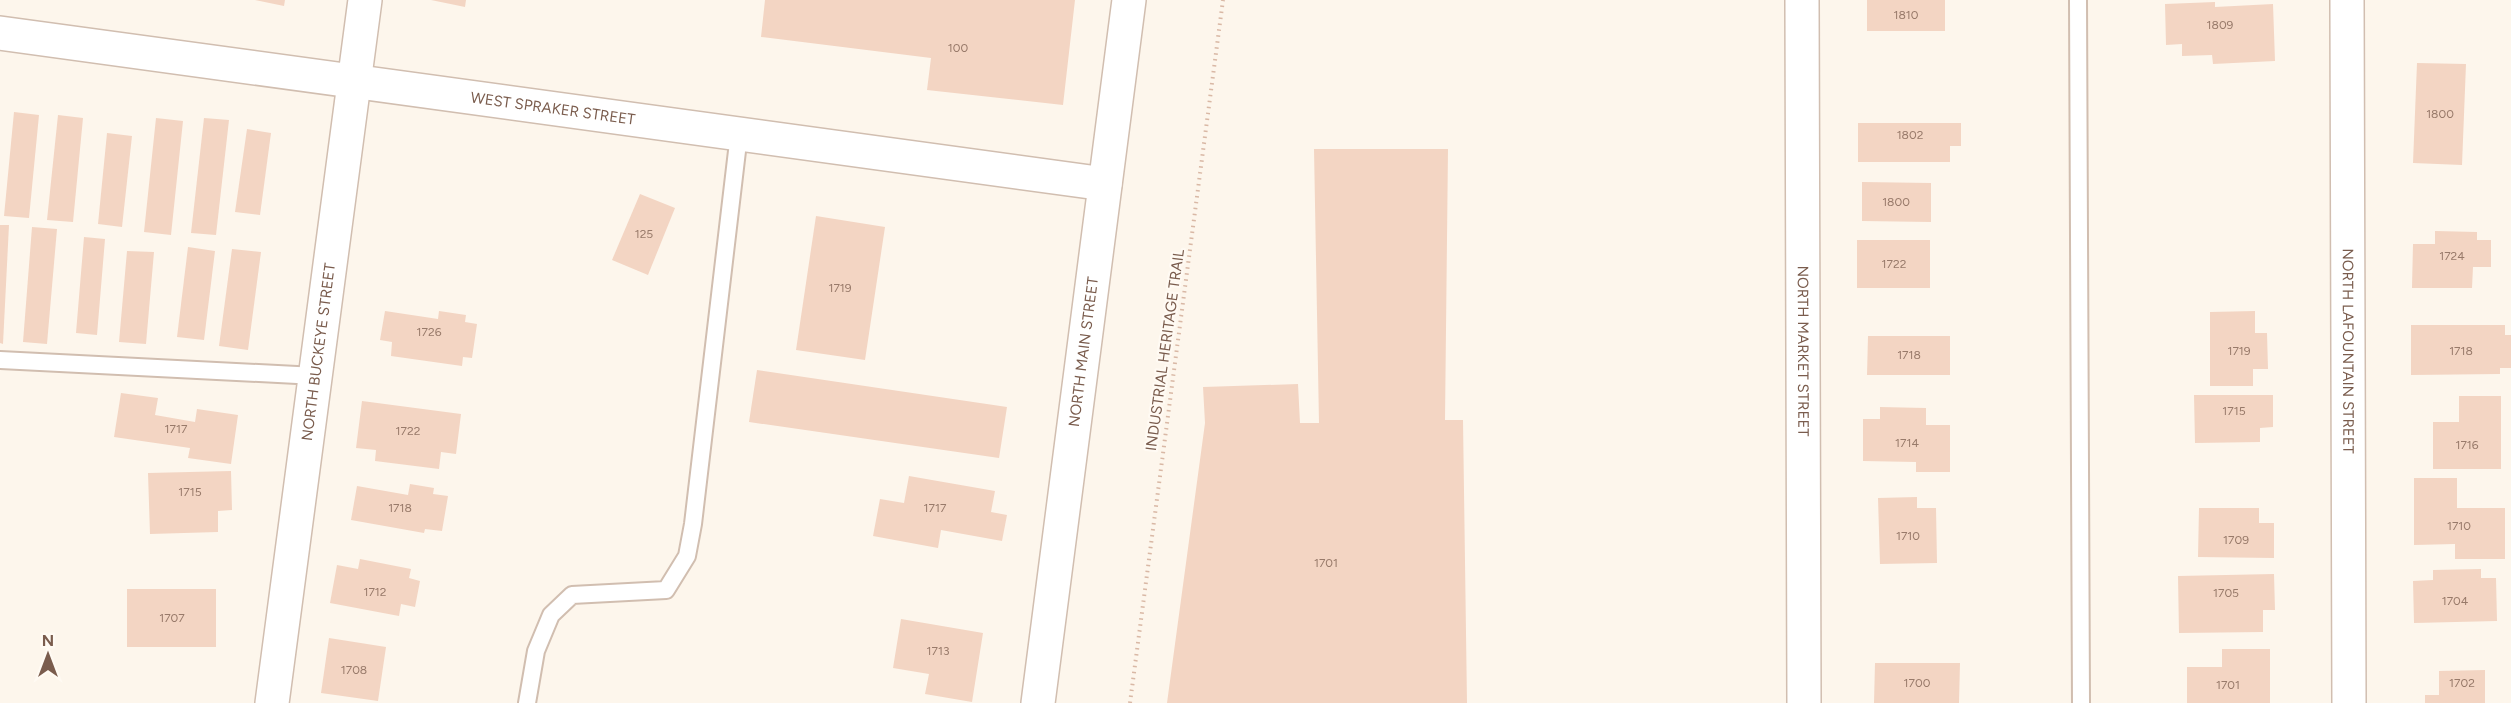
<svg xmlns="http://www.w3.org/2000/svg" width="2511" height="703" font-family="Figtree,sans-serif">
<rect width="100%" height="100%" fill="#fdf6ec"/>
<g fill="#f3d5c3">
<path d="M255 0H285L284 6Z"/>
<path d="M431 0H466L465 7Z"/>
<path d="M765 0H1075L1063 105 927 90 931 58 761 37Z"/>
<rect x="1867" y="0" width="78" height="31"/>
<path d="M2215 2V7L2273 4 2275 61 2213 64 2212 55 2182 56V44L2166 45 2165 4Z"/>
<path d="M2417 63 2466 64 2462 165 2413 163Z"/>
<path d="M14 112 39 115 29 218 4 216Z"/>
<path d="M58 115 83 118 73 222 47 220Z"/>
<path d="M156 118 183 121 171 235 144 232Z"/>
<path d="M204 118 229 120 216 235 191 233Z"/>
<path d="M1858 123H1961V146H1950V162H1858Z"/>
<path d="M247 129 271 133 260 215 235 212Z"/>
<path d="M107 133 132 136 122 227 98 224Z"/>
<path d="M1314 149H1448L1445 420H1463L1467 703H1167L1205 423 1203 387 1298 384 1300 423H1319Z"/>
<path d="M1862 182 1931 183V222L1862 221Z"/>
<path d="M640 194 675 208 648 275 612 260Z"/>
<path d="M816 216 885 227 865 360 796 350Z"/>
<path d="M0 225H9L3 344 0 343Z"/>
<path d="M32 227 57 229 47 344 23 342Z"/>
<path d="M2435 231 2477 232V240H2491V267H2473L2472 288H2412L2413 244H2435Z"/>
<path d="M84 237 105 239 97 335 76 333Z"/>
<rect x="1857" y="240" width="73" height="48"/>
<path d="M188 247 215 251 204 340 177 337Z"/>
<path d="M232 249 261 252 248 350 219 346Z"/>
<path d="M127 251 154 252 146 344 119 342Z"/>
<path d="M385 311 438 319 439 311 466 315 465 322 477 324 472 358 463 357 462 366 391 356 392 342 380 340Z"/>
<path d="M2255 311V333H2267L2268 369H2253V386H2210V312Z"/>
<path d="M2411 325H2505V335H2511V368H2500V374L2411 375Z"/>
<path d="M1868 336H1950V375H1867Z"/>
<path d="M757 370 1007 407 999 458 749 422Z"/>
<path d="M121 393 158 398 155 415 195 422 197 409 238 415 231 464 188 458 190 448 114 437Z"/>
<path d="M2194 395H2273V427L2260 428V442L2195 443Z"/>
<path d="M2459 396H2501V469H2433V422H2459Z"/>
<path d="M362 401 461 414 456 454 441 452 439 469 375 461 376 450 356 448Z"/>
<path d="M1880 407 1926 408V425H1950V472H1916V462L1863 461V419H1880Z"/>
<path d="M231 471 232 510 218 511V532L150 534 148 473Z"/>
<path d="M909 476 995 491 991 512 1007 515 1002 541 941 530 938 548 873 536 880 499 904 503Z"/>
<path d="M2414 478H2457V508H2505V559H2455V544L2414 545Z"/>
<path d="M410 484 434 488 433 494 448 496 442 531 425 529 424 533 351 520 357 486 408 495Z"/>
<path d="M1917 497V508H1936L1937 563 1880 564 1878 498Z"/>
<path d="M2199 508H2259V523H2274V558L2198 557Z"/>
<path d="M360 559 411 569 409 578 420 581 415 607 401 604 399 616 330 603 337 565 358 569Z"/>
<path d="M2481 569V578H2496L2497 621 2414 623 2413 581 2433 580V570Z"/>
<path d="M2274 574 2275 610H2263V632L2179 633 2178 576Z"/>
<rect x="127" y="589" width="89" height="58"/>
<path d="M901 619 983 633 972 702 925 694 929 674 893 668Z"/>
<path d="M329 638 386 647 378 701 321 693Z"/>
<path d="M2222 649H2270V703H2187V667H2222Z"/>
<path d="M1875 663H1960L1959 703H1874Z"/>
<path d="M2485 670V703H2425V695H2439V671Z"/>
</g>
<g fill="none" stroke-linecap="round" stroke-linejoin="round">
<defs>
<g id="service">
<path d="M2078 0 2081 703"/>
<path d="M0 360 316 376"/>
<path d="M527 703 536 651 551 615 572 595 666 590 687 556 693 524 739 134"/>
</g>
<g id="minor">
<path id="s1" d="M1802 0 1804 703"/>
<path id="s2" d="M2347 0 2349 703"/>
<path id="s3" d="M0 33 1105 184"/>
<path id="s4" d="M272 703 365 0"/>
<path id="s5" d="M1038 703 1129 0"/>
</g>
</defs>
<use href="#service" stroke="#d1beb0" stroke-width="20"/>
<use href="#minor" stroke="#d1beb0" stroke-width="36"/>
<path stroke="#d9b8a5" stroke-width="4" stroke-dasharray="1.5 4.5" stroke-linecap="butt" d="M1130 703 1223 0"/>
<use href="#service" stroke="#fff" stroke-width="16"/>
<use href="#minor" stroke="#fff" stroke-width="33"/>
</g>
<g text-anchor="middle" stroke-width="4.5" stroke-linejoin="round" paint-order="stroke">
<g font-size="12" fill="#987a6a">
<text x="1906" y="19">1810</text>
<text x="2220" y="29">1809</text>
<text x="958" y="52">100</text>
<text x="2440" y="118">1800</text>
<text x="1910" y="139">1802</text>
<text x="1896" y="206">1800</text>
<text x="644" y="238">125</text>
<text x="2452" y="260">1724</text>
<text x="1894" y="268">1722</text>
<text x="840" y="292">1719</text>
<text x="429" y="336">1726</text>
<text x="2239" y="355">1719</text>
<text x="2461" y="355">1718</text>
<text x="1909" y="359">1718</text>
<text x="2234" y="415">1715</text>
<text x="176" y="433">1717</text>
<text x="408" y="435">1722</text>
<text x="1907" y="447">1714</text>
<text x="2467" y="449">1716</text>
<text x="190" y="496">1715</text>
<text x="400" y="512">1718</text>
<text x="935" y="512">1717</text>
<text x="2459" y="530">1710</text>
<text x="1908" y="540">1710</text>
<text x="2236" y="544">1709</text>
<text x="1326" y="567">1701</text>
<text x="375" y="596">1712</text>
<text x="2226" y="597">1705</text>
<text x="2455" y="605">1704</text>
<text x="172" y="622">1707</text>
<text x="938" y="655">1713</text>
<text x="354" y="674">1708</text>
<text x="1917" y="687">1700</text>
<text x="2462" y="687">1702</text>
<text x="2228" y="689">1701</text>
</g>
<g font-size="15" fill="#7a5c4d" stroke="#fffaf3">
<text dy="5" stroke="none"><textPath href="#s3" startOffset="558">WEST SPRAKER STREET</textPath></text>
<text transform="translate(1165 350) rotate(-82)" y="5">INDUSTRIAL HERITAGE TRAIL</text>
<text dy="5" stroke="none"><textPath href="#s5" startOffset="354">NORTH MAIN STREET</textPath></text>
<text dy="5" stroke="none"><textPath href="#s4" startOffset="354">NORTH BUCKEYE STREET</textPath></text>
<text dy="5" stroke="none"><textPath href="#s1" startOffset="351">NORTH MARKET STREET</textPath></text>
<text dy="5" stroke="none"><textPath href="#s2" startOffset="351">NORTH LAFOUNTAIN STREET</textPath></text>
</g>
</g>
<g transform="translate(48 655)" stroke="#fffaf3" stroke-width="4.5" paint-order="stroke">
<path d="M0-4.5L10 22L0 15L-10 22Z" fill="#7a5c4d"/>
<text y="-9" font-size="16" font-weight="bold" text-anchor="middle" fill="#7a5c4d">N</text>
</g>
</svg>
